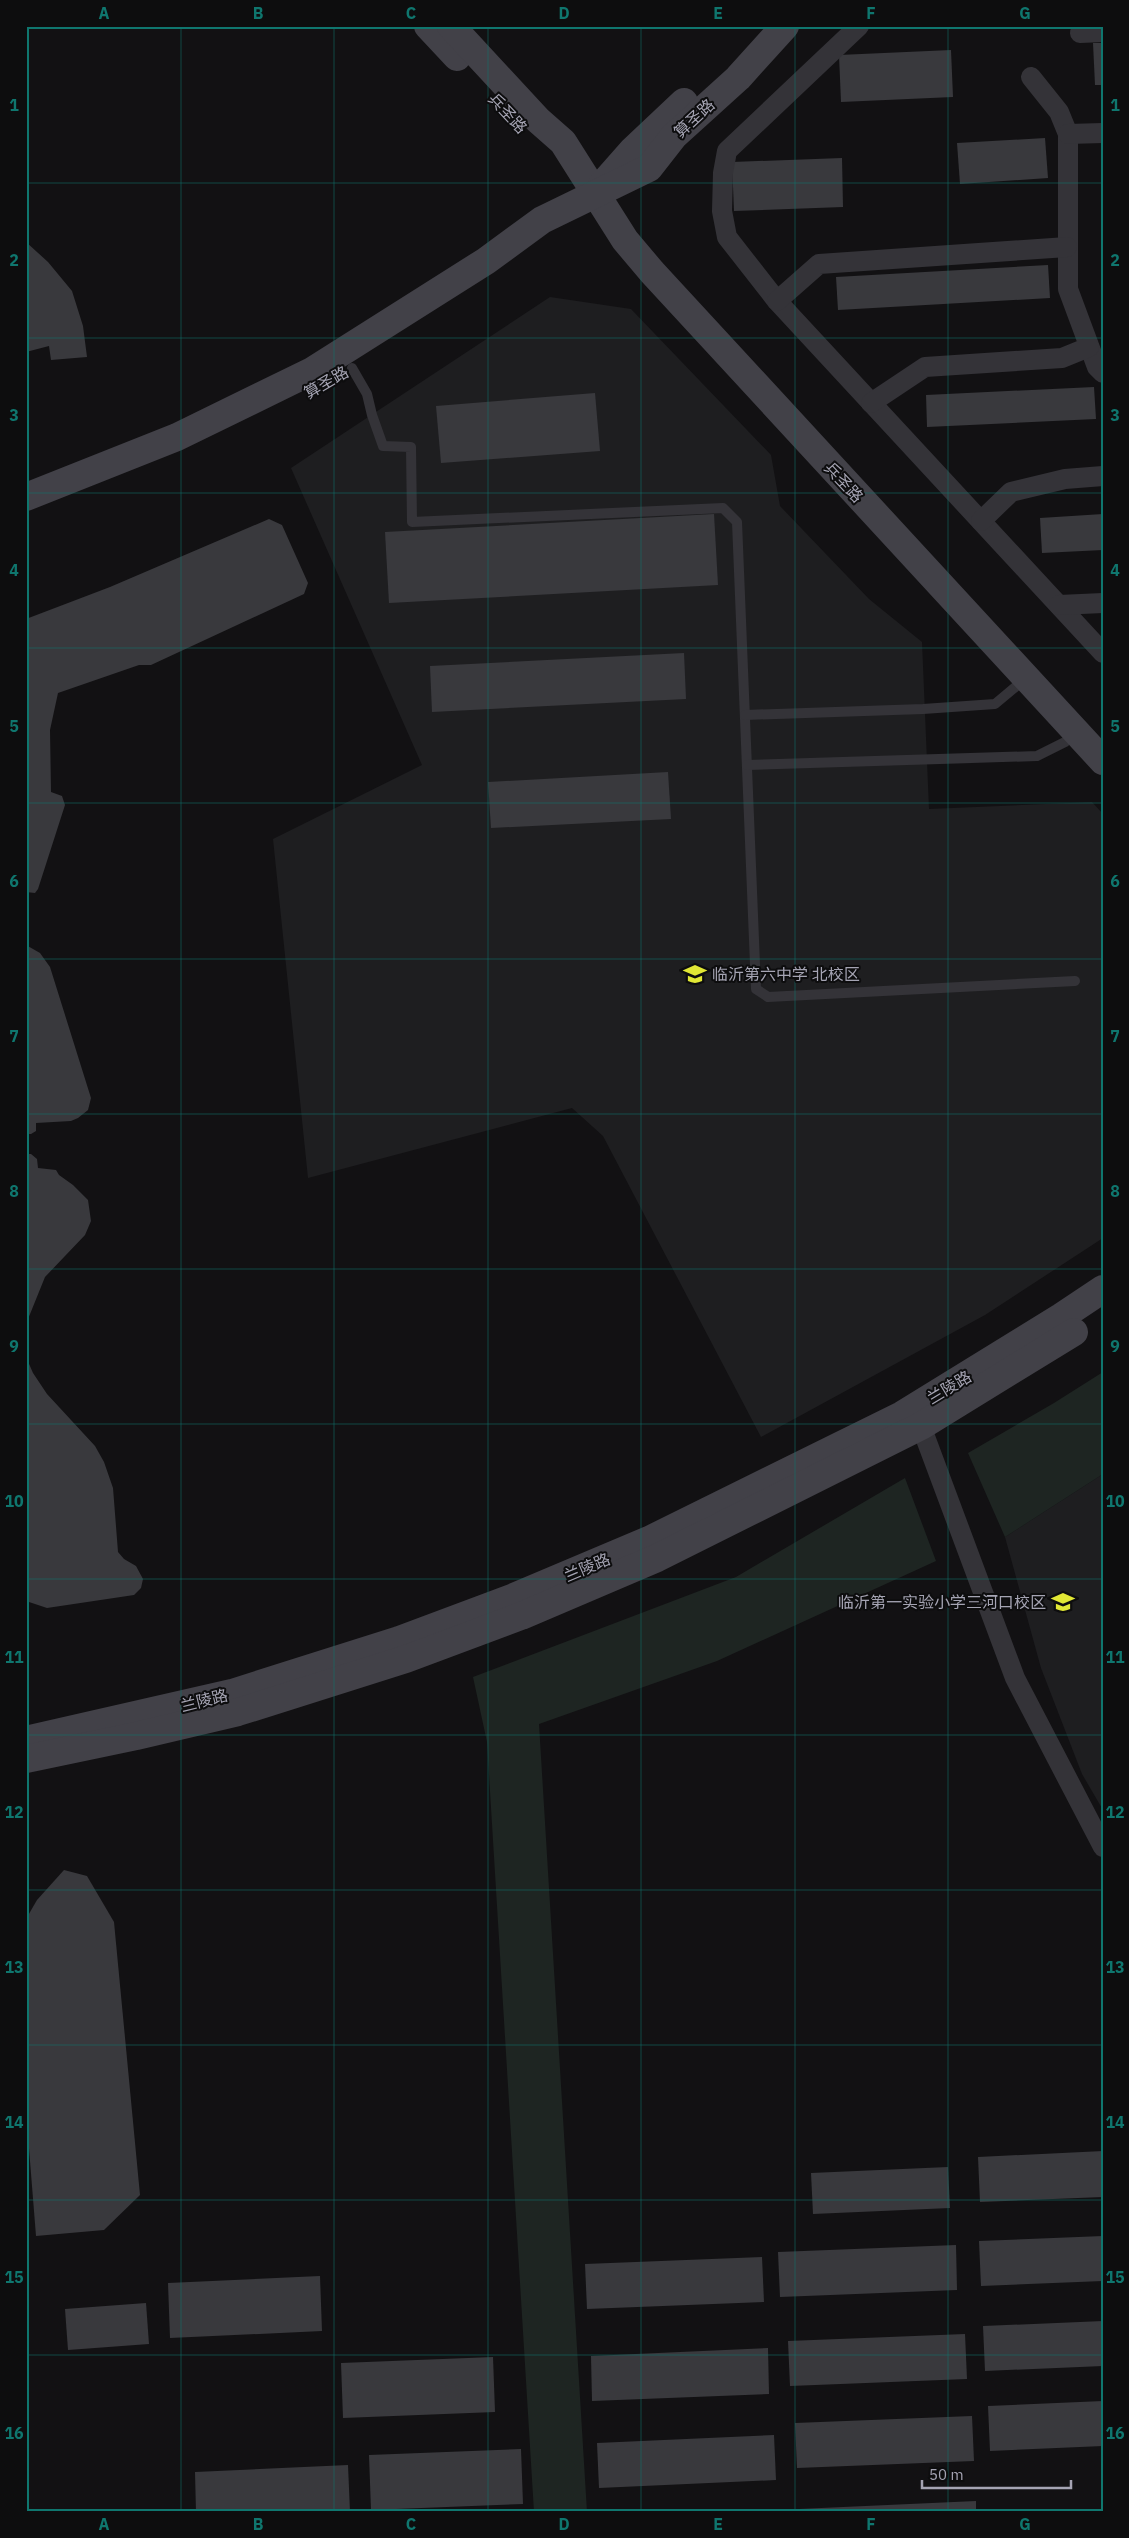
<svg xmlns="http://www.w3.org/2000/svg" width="1129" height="2538" font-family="'IBM Plex Sans','Noto Sans SC',sans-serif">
<rect width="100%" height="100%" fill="#121113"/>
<g fill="#1e1e20">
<path d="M550 297 631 309 771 455 780 506 869 599 922 642 929 809 1092 802 1103 814V1238L985 1315 761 1437 603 1136 572 1108 308 1178 273 839 422 765 291 468Z"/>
<path d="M1103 1474V1810L1082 1774 1041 1668 1005 1537Z"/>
</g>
<g fill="#1e2522">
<path d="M1103 1372V1474L1005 1537 968 1453 1054 1403Z"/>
<path d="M905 1478 936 1561 717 1661 539 1724 587 2512H534L487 1742 473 1677 736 1577Z"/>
</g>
<g fill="#39393d">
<path d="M1093 43H1103V85H1095Z"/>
<path d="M951 50 953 97 841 102 839 55Z"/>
<path d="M1045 138 1048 178 960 184 957 143Z"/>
<path d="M842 158 843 207 734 211 732 162Z"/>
<path d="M26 242 48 262 72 291 83 326 87 357 51 360 49 346 26 352Z"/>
<path d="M1048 265 1050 298 838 310 836 277Z"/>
<path d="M1094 387 1096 419 927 427 926 395Z"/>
<path d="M595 393 600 451 441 463 436 406Z"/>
<path d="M714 514 718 585 389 603 385 532Z"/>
<path d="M1103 514V550L1042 553 1040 518Z"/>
<path d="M269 519 282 525 308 583 304 594 151 665H139L58 693 50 730 51 792 62 796 65 805 38 889 35 893 26 892V619L110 587Z"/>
<path d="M684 653 686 699 432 712 430 666Z"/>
<path d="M668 772 671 819 491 828 488 782Z"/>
<path d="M26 945 40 953 50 967 91 1098 88 1110 78 1118 71 1121 36 1123V1131L31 1134H26Z"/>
<path d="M26 1154H31L37 1159 38 1168 56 1170 59 1175 73 1185 88 1200 91 1221 85 1235 45 1277 26 1324Z"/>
<path d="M26 1357 33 1373 47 1394 95 1446 104 1462 113 1488 118 1552 124 1559 136 1566 143 1579 141 1588 134 1595 47 1608 26 1601Z"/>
<path d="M64 1870 87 1876 114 1922 140 2195 104 2230 36 2236 26 2111V1919L37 1900Z"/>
<path d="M1103 2151V2197L980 2202 978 2157Z"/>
<path d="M948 2167 950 2208 813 2214 811 2173Z"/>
<path d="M1103 2236V2281L981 2286 979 2241Z"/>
<path d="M956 2245 957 2290 780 2297 778 2252Z"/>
<path d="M762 2257 764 2302 587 2309 585 2264Z"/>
<path d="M320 2276 322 2331 170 2338 168 2283Z"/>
<path d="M146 2303 149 2344 68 2350 65 2309Z"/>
<path d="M1103 2321V2366L985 2371 983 2326Z"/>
<path d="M965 2334 967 2379 790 2386 788 2341Z"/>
<path d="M768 2348 769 2394 592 2401 591 2356Z"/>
<path d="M493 2357 495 2412 343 2418 341 2363Z"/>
<path d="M1103 2401V2446L990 2451 988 2406Z"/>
<path d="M972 2416 974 2461 797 2468 795 2423Z"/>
<path d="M774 2435 776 2480 599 2488 597 2443Z"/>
<path d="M521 2449 523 2504 371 2510 369 2455Z"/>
<path d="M348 2465 350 2512H196L195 2472Z"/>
<path d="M976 2501V2512H799V2509Z"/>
</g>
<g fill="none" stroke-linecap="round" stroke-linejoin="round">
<g stroke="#343338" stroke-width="10">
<path d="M352 368 367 394 372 415 383 446 411 447 412 522 723 508 737 522 756 989 768 997 1075 981"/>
<path d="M745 715 923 709 995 704 1025 679"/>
<path d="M747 765 1037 756 1065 742 1076 732"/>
</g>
<g stroke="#343338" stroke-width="20">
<path d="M859 26 727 151 723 173 722 211 727 237 777 301 1103 653"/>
<path d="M1080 33 1103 32"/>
<path d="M1031 77 1059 112 1068 134V289L1097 367 1103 373"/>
<path d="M1068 134 1103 133"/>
<path d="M777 301 819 264 1067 247"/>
<path d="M871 403 925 367 1062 358 1089 347"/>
<path d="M981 521 1011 492 1065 479 1103 476"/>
<path d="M1059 605 1103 603"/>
<path d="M921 1426 1015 1678 1103 1847"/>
</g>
<g stroke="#424148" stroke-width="28">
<path d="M428 26 457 57"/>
<path d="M451 26 538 120 563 142 625 240 652 272 1103 761"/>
<path d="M602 185 632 151 684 102"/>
<path d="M26 497 177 437 312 371 486 261 542 220 649 168 674 136 738 78 785 26"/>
<path d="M26 1740 232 1693 399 1640 514 1597 649 1540 902 1415 1061 1317 1103 1289"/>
<path d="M26 1759 136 1736 238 1712 406 1659 521 1616 657 1558 921 1426 1074 1332"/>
</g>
</g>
<path fill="none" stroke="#0f766e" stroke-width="1" stroke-opacity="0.55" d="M181 26V2512M334 26V2512M488 26V2512M641 26V2512M795 26V2512M948 26V2512M26 183H1103M26 338H1103M26 493H1103M26 648H1103M26 803H1103M26 959H1103M26 1114H1103M26 1269H1103M26 1424H1103M26 1579H1103M26 1735H1103M26 1890H1103M26 2045H1103M26 2200H1103M26 2355H1103"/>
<defs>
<symbol id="school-bare" viewBox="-9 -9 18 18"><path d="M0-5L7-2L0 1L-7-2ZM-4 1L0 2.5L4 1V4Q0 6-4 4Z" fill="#e1e735" stroke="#0d0d0e" stroke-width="2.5" paint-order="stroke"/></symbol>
</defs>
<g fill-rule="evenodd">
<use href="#school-bare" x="679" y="958" width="32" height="32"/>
<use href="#school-bare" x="1047" y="1586" width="32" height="32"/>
</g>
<g text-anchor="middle" stroke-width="4" stroke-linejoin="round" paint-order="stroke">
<g font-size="16" fill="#a5a4b3" stroke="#0d0d0e">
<text transform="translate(508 113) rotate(47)" y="6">兵圣路</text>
<text transform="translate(694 118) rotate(-43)" y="6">算圣路</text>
<text transform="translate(326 382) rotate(-30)" y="6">算圣路</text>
<text transform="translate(844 482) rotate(47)" y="6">兵圣路</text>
<text transform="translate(949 1387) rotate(-31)" y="6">兰陵路</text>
<text transform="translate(587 1567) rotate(-23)" y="6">兰陵路</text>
<text transform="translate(204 1700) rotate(-14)" y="6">兰陵路</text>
</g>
<g font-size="16" fill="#a5a4b3" stroke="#0d0d0e" text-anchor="start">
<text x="712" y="980">临沂第六中学 北校区</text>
<text x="1046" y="1608" text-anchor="end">临沂第一实验小学三河口校区</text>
</g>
</g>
<rect width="1129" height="2538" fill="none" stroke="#0d0d0e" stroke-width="55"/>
<path d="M922 2480v8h149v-8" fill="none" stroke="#a5a4b3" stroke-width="2.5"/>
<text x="929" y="2480" font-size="15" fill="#a5a4b3" stroke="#0d0d0e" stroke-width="4" paint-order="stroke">50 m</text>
<rect x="28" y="28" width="1074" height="2482" fill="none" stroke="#0f766e" stroke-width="2"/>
<g font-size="16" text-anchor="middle" font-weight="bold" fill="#0f766e">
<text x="104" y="19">A</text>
<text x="258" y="19">B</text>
<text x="411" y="19">C</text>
<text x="564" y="19">D</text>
<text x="718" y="19">E</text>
<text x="871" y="19">F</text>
<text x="1025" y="19">G</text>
<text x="14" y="111">1</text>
<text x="1115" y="111">1</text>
<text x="14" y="266">2</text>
<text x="1115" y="266">2</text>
<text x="14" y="421">3</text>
<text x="1115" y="421">3</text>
<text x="14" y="576">4</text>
<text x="1115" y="576">4</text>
<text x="14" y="732">5</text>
<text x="1115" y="732">5</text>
<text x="14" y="887">6</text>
<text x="1115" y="887">6</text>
<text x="14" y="1042">7</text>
<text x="1115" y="1042">7</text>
<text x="14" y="1197">8</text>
<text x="1115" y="1197">8</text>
<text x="14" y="1352">9</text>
<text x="1115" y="1352">9</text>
<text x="14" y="1507">10</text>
<text x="1115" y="1507">10</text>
<text x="14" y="1663">11</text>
<text x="1115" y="1663">11</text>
<text x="14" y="1818">12</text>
<text x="1115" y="1818">12</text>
<text x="14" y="1973">13</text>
<text x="1115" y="1973">13</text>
<text x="14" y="2128">14</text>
<text x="1115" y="2128">14</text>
<text x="14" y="2283">15</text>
<text x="1115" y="2283">15</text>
<text x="14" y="2439">16</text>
<text x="1115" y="2439">16</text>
<text x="104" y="2530">A</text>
<text x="258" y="2530">B</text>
<text x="411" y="2530">C</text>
<text x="564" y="2530">D</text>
<text x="718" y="2530">E</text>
<text x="871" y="2530">F</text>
<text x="1025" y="2530">G</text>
</g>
</svg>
